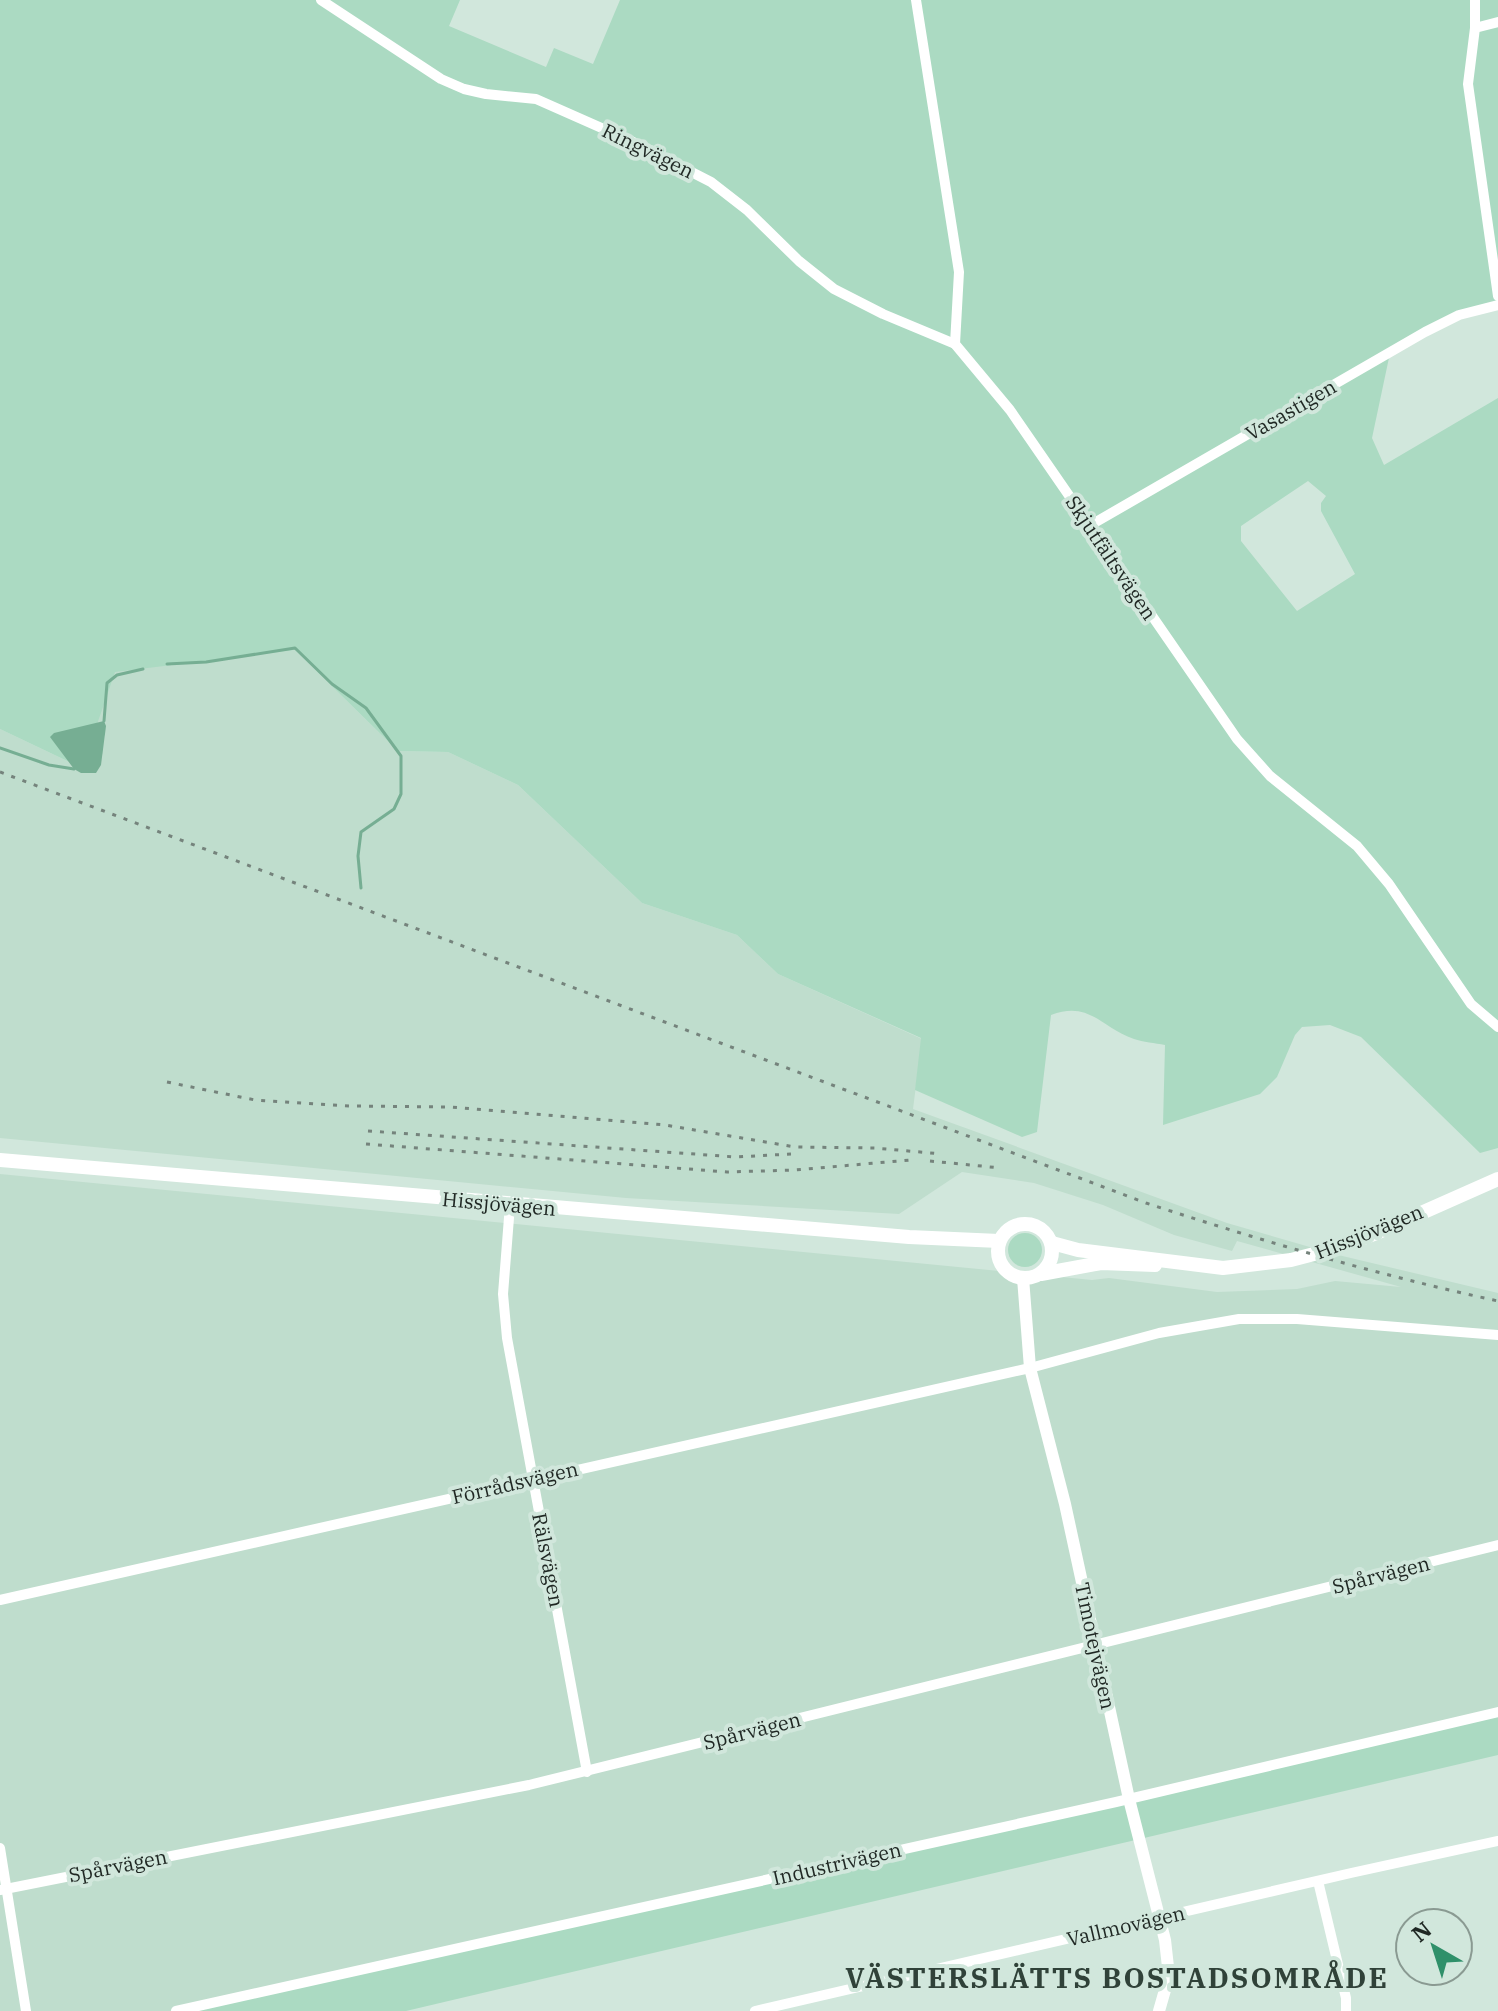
<svg xmlns="http://www.w3.org/2000/svg" width="1498" height="2011" font-family="'IBM Plex Serif',serif">
<rect width="100%" height="100%" fill="#d1e7dc"/>
<path fill="#bfddcd" d="M295 650 398 751 448 752 518 785 642 903 737 935 778 974 922 1039 913 1109 1227 1223 1334 1254 1498 1293V1712L225 2011H0V1174L1092 1280 1109 1278 1217 1292 1297 1289 1335 1281 1401 1287 1237 1241 1232 1251 1174 1235 1103 1205 1034 1183 962 1172 899 1214 626 1198 0 1138V729L82 768 114 671Z"/>
<g fill="#abdac2" fill-rule="evenodd">
<path d="M0 0H460L449 26 546 67 554 48 593 64 620 0H1498V305L1459 315 1390 353 1372 438 1384 465 1498 398V1148L1480 1153 1361 1037 1330 1025 1302 1027 1295 1035 1277 1077 1260 1094 1163 1125 1165 1045C1155 1043 1143 1042 1134 1039 1101 1028 1090 1000 1051 1015L1037 1132 1022 1137 915 1090 921 1038 778 974 737 935 642 903 518 785 448 752 398 751 295 650 115 672 82 768 0 729ZM1308 481 1326 496 1321 503V511L1355 574 1297 611 1241 541V526Z"/>
<circle cx="1025" cy="1250" r="17"/>
<path d="M1498 1712V1755L406 2011H176Z"/>
</g>
<path fill="#76ae93" d="M104 721 106 726 101 765 96 773H81L74 769 50 737 54 733Z"/>
<g fill="none" stroke-linecap="round" stroke-linejoin="round">
<g stroke="#76ae93" stroke-width="3">
<path d="M167 664 206 662 295 648 332 684 366 708 401 756V794L394 809 361 832 358 856 361 888"/>
<path d="M104 721 107 683 117 675 143 669"/>
<path d="M0 748 49 765 74 769"/>
</g>
<g stroke="#fff" stroke-width="10">
<path d="M321 0 441 79 464 89 486 94 536 99 631 141 711 182 747 210 799 261 834 289 883 314 955 344"/>
<path d="M916 0 959 272 955 344 1010 410 1237 739 1270 776 1357 846 1389 884 1471 1004 1498 1027"/>
<path d="M1498 22 1475 28 1468 84 1498 296"/>
<path d="M1475 28V0"/>
<path d="M1089 526 1425 332 1459 315 1498 305"/>
<path d="M510 1205 503 1294 507 1338 587 1772"/>
<path d="M0 1600 1030 1368 1159 1333 1239 1319H1297L1498 1335"/>
<path d="M0 1848 26 2011"/>
<path d="M1318 1881 1346 1998V2011"/>
<path d="M0 1890 529 1785 1498 1545"/>
<path d="M176 2011 1116 1802 1498 1712"/>
<path d="M755 2011 1351 1873 1498 1841"/>
</g>
<path stroke="#fff" stroke-width="12" d="M1023 1278 1030 1368 1065 1504 1129 1799 1165 1940 1169 1976 1159 2011"/>
<g stroke="#fff" stroke-width="14">
<path d="M0 1160 909 1237 999 1241"/>
<circle cx="1025" cy="1251" r="27"/>
<path d="M1052 1243 1078 1250 1223 1268 1291 1260 1337 1248 1374 1234 1498 1179"/>
<path d="M1041 1274 1101 1263 1155 1265"/>
</g>
<g stroke="#75837c" stroke-width="3" stroke-dasharray="4 8" stroke-linecap="butt">
<path d="M0 772 1146 1203C1262 1241 1378 1275 1498 1301"/>
<path d="M167 1082 255 1100 349 1106 450 1107 665 1125 795 1147 875 1148 942 1154"/>
<path d="M368 1131 736 1157 791 1154"/>
<path d="M366 1144 727 1172 795 1170 910 1160"/>
<path d="M930 1161 1001 1168"/>
</g>
</g>
<g text-anchor="middle" stroke-width="8" stroke-linejoin="round" paint-order="stroke">
<g font-size="20" fill="#1f2723" stroke="#d1e7dc">
<text transform="translate(648 151) rotate(26)" y="7">Ringvägen</text>
<text transform="translate(1291 410) rotate(-30)" y="7">Vasastigen</text>
<text transform="translate(1111 558) rotate(56)" y="7">Skjutfältsvägen</text>
<text transform="translate(499 1204) rotate(5)" y="7">Hissjövägen</text>
<text transform="translate(1369 1232) rotate(-22)" y="7">Hissjövägen</text>
<text transform="translate(515 1483) rotate(-13)" y="7">Förrådsvägen</text>
<text transform="translate(548 1560) rotate(79)" y="7">Rälsvägen</text>
<text transform="translate(1381 1575) rotate(-14)" y="7">Spårvägen</text>
<text transform="translate(1095 1646) rotate(78)" y="7">Timotejvägen</text>
<text transform="translate(752 1731) rotate(-14)" y="7">Spårvägen</text>
<text transform="translate(837 1864) rotate(-13)" y="7">Industrivägen</text>
<text transform="translate(118 1866) rotate(-11)" y="7">Spårvägen</text>
<text transform="translate(1126 1926) rotate(-13)" y="7">Vallmovägen</text>
</g>
<g font-size="28" font-weight="bold" letter-spacing="2" fill="#304239" stroke="#d1e7dc">
<text x="1117" y="1988">VÄSTERSLÄTTS BOSTADSOMRÅDE</text>
</g>
</g>
<g transform="translate(1434 1947) rotate(321)"><circle r="38" fill="#d1e7dc" stroke="#8a9a92" stroke-width="2"/>
<path d="M0-6L14 30L0 20L-14 30Z" fill="#2f906a"/>
<text y="-12" font-size="22" font-weight="bold" text-anchor="middle" fill="#1f2723">N</text>
</g>
</svg>
